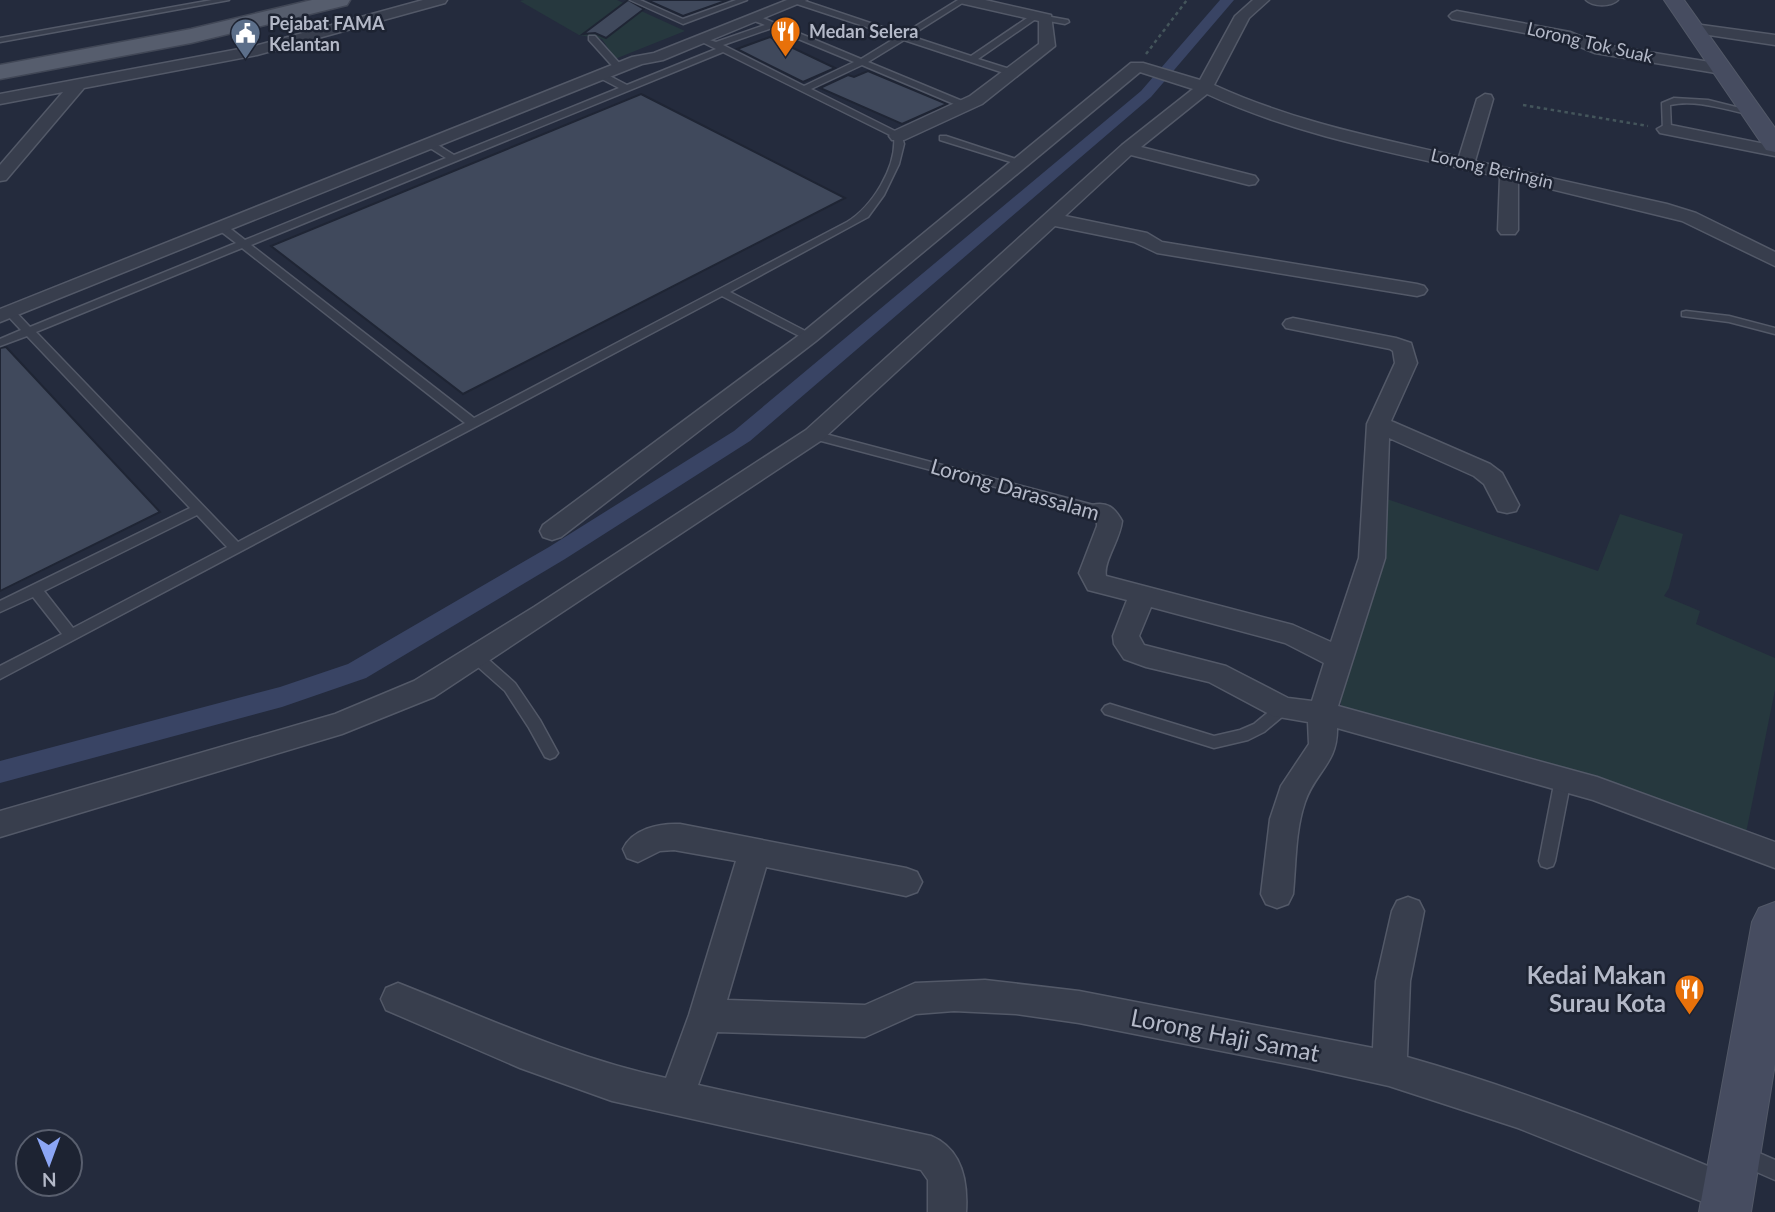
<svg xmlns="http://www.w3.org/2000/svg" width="1775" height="1212" font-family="Lato,sans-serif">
<rect width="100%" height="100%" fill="#242b3d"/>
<g fill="#26383e">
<path d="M524 0H617L685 31 615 59 602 39 579 35 520 1Z"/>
<path d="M1384 498 1598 571 1620 514 1683 534 1669 588 1664 596 1700 611 1696 624 1775 658V690L1744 843 1351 715 1341 706V685Z"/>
</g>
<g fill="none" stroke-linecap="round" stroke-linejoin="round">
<path fill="#394464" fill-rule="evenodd" d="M1220 0H1234L1151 97 750 441 565 559 366 678 282 707 0 783V761L280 687 348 664 549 547 734 431 1141 91Z"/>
</g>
<g fill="#40495c" stroke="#1f2534" stroke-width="2">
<path d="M628 0 644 9 606 38 595 33 583 34Z"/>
<path d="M647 0H728L683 16Z"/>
<path d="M770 37 835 68 803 82 737 49Z"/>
<path d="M868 71 947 104 902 124 820 88 848 75 854 77Z"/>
<path d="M641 94 845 198 463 394 271 246Z"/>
<path d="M6 347 160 512 0 591V348Z"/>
</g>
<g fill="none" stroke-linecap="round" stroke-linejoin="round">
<defs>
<g id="service">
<path d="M212 0H229L0 42V38Z"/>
<path d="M630 0H640L683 19 736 0H747L683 24Z"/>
<path d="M794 0H802L903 34 958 0H967L910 36 971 56 1033 14 1040 16 978 59 1016 71V75H1010L904 40 868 62 967 103V107H961L862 65 811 89 901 134 904 144 899 164 884 195 868 217 730 292 813 335V339H805L722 296 0 679V666L62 634 33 597 0 612V601L190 508 27 336 0 346V339L21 330 6 314V310H14L30 327 236 243 219 230V226H227L245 240 446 158 427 146V142H433L454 155 619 88 598 77V73H604L627 85 716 49 700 41V37L716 42 765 25 752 20V16H758L861 59 897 37 794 3ZM772 28 854 62 804 86 723 45ZM723 52 894 137C897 167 872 207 847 222L474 418 251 245ZM242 248 465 423 238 542 36 332ZM197 515 227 547 73 628 44 591Z"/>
<path d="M1046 16 1068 20 1069 22 1065 24 1043 20V16Z"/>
<path d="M589 36H595L622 66V70H616L589 40Z"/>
<path d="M1674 98 1708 100 1756 112 1752 115C1726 110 1697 99 1670 105L1671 129 1663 131 1662 103Z"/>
<path d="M940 136H946L1025 162 1017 164 940 140Z"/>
<path d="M1686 311 1729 316 1775 328V334L1729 322 1682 316V312Z"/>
<path d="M814 431 1101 507 1108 511 1101 515 810 438 808 435 810 432Z"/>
<path d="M475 651 480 652 515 683 540 720 558 753 555 757 550 759 545 757 529 728 505 691 470 660 468 656 470 652Z"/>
<path d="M1283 702 1288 704 1291 708 1288 712 1264 732 1248 740 1214 748 1105 714 1102 710 1105 706 1110 704 1214 736 1240 730 1254 724 1278 704Z"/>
<path d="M1563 773 1569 774 1571 779 1555 861 1553 866 1547 868 1541 866 1539 861 1555 779 1557 774Z"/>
<path d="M1741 1145 1775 1160V1180L1734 1162 1731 1155 1734 1148Z"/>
</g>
<g id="minor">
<path d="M423 0H447L445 3 257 55 84 88 6 180 0 181V165L63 92 0 104V94L255 46Z"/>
<path d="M787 0H807L663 60 642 64 0 322V309L632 57 654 53Z"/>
<path d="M958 0H985L1051 15 1055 46 982 104 904 140H892L889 136 892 132 970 96 1039 44V21L960 3Z"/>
<path d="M1253 0H1269L1249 18 1214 85C1295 122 1373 137 1459 157L1477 99 1485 94 1491 95 1493 99 1475 161 1667 204 1696 213 1775 252V266L1682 221 1518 181V230L1515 234H1501L1498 230 1500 177C1400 154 1300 137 1207 94L1141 147 1255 176 1258 180 1255 184 1249 185 1131 155 1065 216 1147 233 1162 242 1417 284 1424 286 1427 290 1424 294 1417 296 1157 253 1134 242 1055 226 822 440 434 697 342 734 0 837V811L335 714 414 681 534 607 806 430 1122 145 1193 89 1140 72 816 341 561 537 552 540 543 537 540 531 543 525 802 333 1131 63H1143L1200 80 1235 16Z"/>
<path d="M1586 0H1618C1611 7 1593 7 1586 0Z"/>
<path d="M1457 11 1570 32 1599 44 1722 64 1730 69 1722 74 1595 53 1566 41 1452 19 1449 16 1452 13Z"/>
<path d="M1694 24 1775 35V45L1689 32 1686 29 1689 26Z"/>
<path d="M1666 124 1775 146V156L1660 133 1657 129Z"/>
<path d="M1293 318 1396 338 1411 343 1417 363 1391 421 1490 464 1502 473 1519 505 1516 511 1507 513 1498 511 1484 484 1474 476 1389 438 1385 558 1338 706 1597 777 1775 842V868L1593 800 1337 728C1338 763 1315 772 1305 802 1295 831 1296 864 1293 894L1288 904 1277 908 1266 904 1261 894 1270 819 1281 786 1309 744 1308 722 1273 716 1209 682 1146 667 1124 659 1114 644 1113 636 1127 600 1088 590 1079 573 1097 526V523L1089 511 1092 505C1107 501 1115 508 1122 521 1120 540 1103 562 1106 576L1293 625 1331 642 1359 558 1367 424 1395 363 1393 351 1390 349 1286 328 1283 324 1286 320ZM1151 607 1285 643 1324 663 1312 701 1288 698 1226 666 1144 645 1139 636Z"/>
<path d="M680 824 906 868 917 872 922 882 917 892 906 896 766 867 727 1000 865 1005 915 983 985 980 1079 991 1373 1048 1376 981 1392 911 1397 901 1408 897 1419 901 1424 911 1410 981 1407 1057C1521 1089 1632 1134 1741 1180L1747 1193 1741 1206 1728 1212 1518 1128 1389 1086 1308 1068 1079 1023 1016 1014 954 1011 916 1014 865 1037 717 1032 698 1085 931 1136C962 1149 968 1181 966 1212H928V1180L921 1170 612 1101 520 1068 386 1010 381 999 386 988 398 983C487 1018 572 1058 666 1078L689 1015 736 861 674 850 660 851 638 862 627 858 623 849C632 829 659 823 680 824Z"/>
</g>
<g id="secondary">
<path d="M1664 0H1684L1775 128V152L1766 150Z"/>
<path d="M1775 902V1064L1751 1212H1699L1752 922 1759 908Z"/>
</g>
<path id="primary" d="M312 0H350L347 5 191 43 0 79V65L191 29Z"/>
</defs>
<use href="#service" stroke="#535968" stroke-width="3"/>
<use href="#minor" stroke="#535968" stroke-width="3"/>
<use href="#secondary" stroke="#535968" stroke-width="2"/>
<use href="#primary" stroke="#414756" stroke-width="3"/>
<g stroke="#44555b" stroke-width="2.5" stroke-dasharray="3.5 3.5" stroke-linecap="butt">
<path d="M1146 54 1187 0"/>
<path d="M1523 105 1648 126"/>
</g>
<use href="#service" fill="#383e4d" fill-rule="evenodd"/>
<use href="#minor" fill="#383e4d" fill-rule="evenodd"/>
<use href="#secondary" fill="#464c60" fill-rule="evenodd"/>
<use href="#primary" fill="#565d6d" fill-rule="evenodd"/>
</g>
<defs>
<symbol id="restaurant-pin" viewBox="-11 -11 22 30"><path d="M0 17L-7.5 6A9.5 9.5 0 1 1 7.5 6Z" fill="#e8710a" stroke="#1d2332"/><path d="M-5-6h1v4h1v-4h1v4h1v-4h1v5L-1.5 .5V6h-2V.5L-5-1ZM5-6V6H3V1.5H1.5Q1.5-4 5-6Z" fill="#fff"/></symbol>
<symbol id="civic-pin" viewBox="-11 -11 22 30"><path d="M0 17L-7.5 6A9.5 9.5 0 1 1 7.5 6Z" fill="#5c6f8a" stroke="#1d2332"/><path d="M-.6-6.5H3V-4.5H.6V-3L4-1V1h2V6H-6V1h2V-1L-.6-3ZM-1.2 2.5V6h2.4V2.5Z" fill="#fff"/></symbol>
</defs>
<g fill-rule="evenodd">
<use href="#restaurant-pin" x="768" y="14" width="35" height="47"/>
<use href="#civic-pin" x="228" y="16" width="35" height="47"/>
<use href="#restaurant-pin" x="1672" y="972" width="35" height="47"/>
</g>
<g text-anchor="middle" stroke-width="5" stroke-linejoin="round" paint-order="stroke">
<g font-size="18" font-weight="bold" fill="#b4b9c8" stroke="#1d2332" text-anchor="start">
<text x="269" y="30">Pejabat FAMA<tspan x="269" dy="21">Kelantan</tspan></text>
<text x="809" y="38">Medan Selera</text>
</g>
<g font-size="18" fill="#b4b9c8" stroke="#1d2332">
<text transform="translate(1590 43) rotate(13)" y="6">Lorong Tok Suak</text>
<text transform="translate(1492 169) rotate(13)" y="6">Lorong Beringin</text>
</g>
<g font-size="21" fill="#b4b9c8" stroke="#1d2332">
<text transform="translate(1015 490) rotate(16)" y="7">Lorong Darassalam</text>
</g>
<g font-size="24" font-weight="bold" fill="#b4b9c8" stroke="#1d2332" text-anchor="end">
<text x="1666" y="984">Kedai Makan<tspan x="1666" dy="28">Surau Kota</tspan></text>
</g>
<g font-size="24" fill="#b4b9c8" stroke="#1d2332">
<text transform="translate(1225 1036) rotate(11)" y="8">Lorong Haji Samat</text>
</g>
</g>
<g transform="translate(49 1163) rotate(179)"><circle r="33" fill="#1d2332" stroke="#595f6e" stroke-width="2"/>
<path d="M0-5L12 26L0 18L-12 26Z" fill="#8ca6f5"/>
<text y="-10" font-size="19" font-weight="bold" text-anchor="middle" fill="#b4b9c8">N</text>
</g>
</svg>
